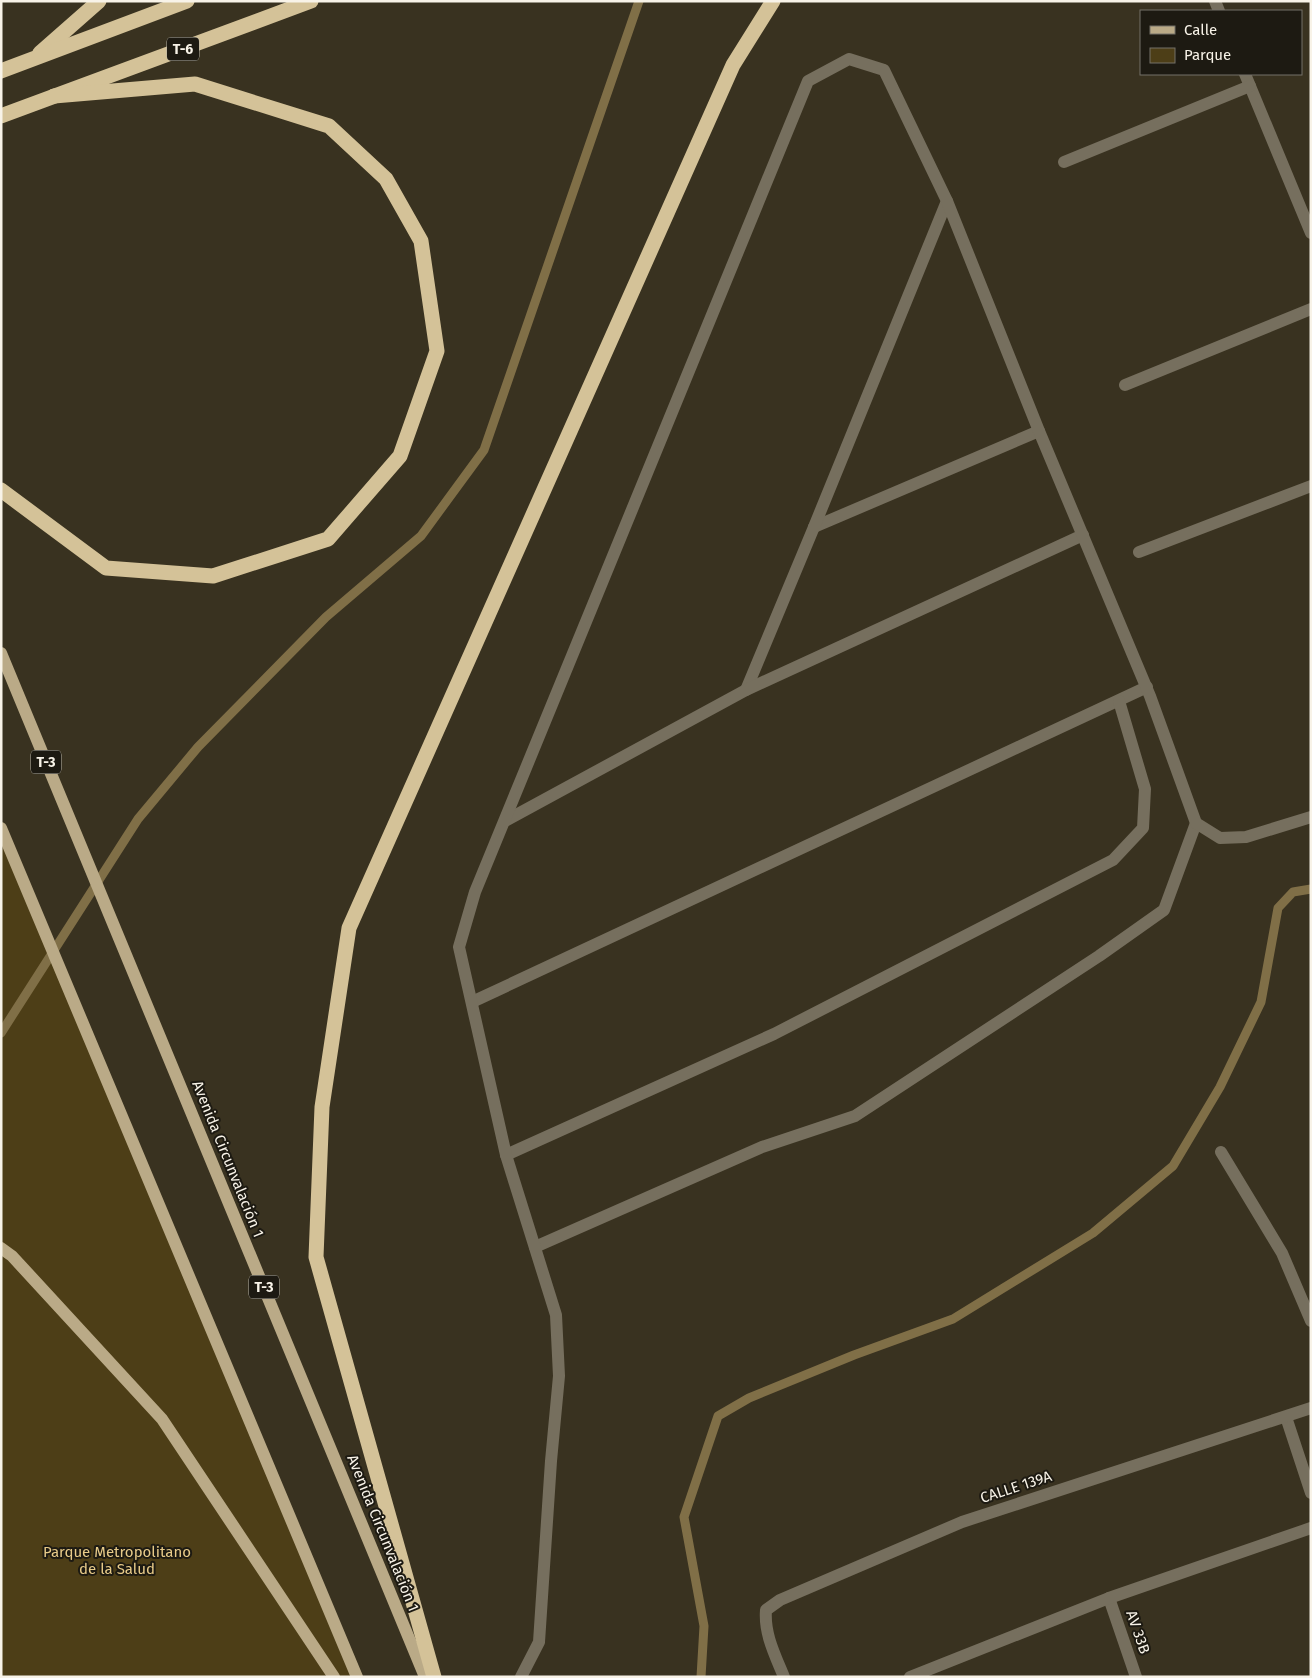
<svg xmlns="http://www.w3.org/2000/svg" width="1312" height="1678" font-family="'Fira Sans',sans-serif">
<rect width="100%" height="100%" fill="#393220"/>
<path fill="#4d3e17" d="M1 828 357 1677H1Z"/>
<g fill="none" stroke-linecap="round" stroke-linejoin="round">
<g stroke="#806f47" stroke-width="9">
<path d="M1 1033 138 819 198 747 326 617 421 536 484 450 639 1"/>
<path d="M701 1677 704 1626 684 1517 718 1416 749 1398 854 1355 953 1319 1093 1233 1173 1166 1220 1087 1261 1002 1278 908 1293 892 1311 889"/>
</g>
<g stroke="#766f5e" stroke-width="12">
<path d="M1215 1 1219 11"/>
<path d="M1245 74 1311 233"/>
<path d="M1064 162 1250 86"/>
<path d="M1125 385 1311 309"/>
<path d="M814 527 1039 431"/>
<path d="M1139 552 1311 486"/>
<path d="M746 690 814 527 947 201"/>
<path d="M505 821 746 690 1083 535"/>
<path d="M472 1002 1147 687"/>
<path d="M1221 1152 1282 1253 1311 1321"/>
<path d="M506 1155 774 1034 1113 860 1143 828 1145 789 1119 701"/>
<path d="M535 1247 762 1147 855 1116 1099 956 1164 910 1196 823"/>
<path d="M1286 1417 1311 1493"/>
<path d="M1109 1598 1136 1677"/>
<path d="M521 1677 539 1642 551 1461 559 1376 556 1315 506 1155 459 947 475 892 808 81 849 59 884 70 947 201 1039 431 1150 696 1196 823 1220 838 1246 837 1311 817"/>
<path d="M784 1677C775 1655 764 1634 766 1610L780 1600 962 1522 1311 1408"/>
<path d="M910 1677 1109 1598 1311 1528"/>
</g>
<g stroke="#baaa87" stroke-width="12">
<path d="M1 653 425 1677"/>
<path d="M1 828 357 1677"/>
<path d="M1 1248 12 1256 162 1419 334 1677"/>
</g>
<g stroke="#d4c298" stroke-width="15">
<path d="M40 53 99 1"/>
<path d="M1 71 187 1"/>
<path d="M1 116 311 1"/>
<path d="M1 490 106 568 213 576 328 539 400 456 437 351 421 241 386 179 329 126 195 84 54 96"/>
<path d="M434 1677 316 1257 322 1107 349 928 733 65 773 1"/>
</g>
</g>
<g text-anchor="middle" stroke-width="4" stroke-linejoin="round" paint-order="stroke">
<g fill="#1d1a12" stroke="#b6b2a8" stroke-width="1">
<rect x="167" y="37.5" width="32" height="23" rx="4"/>
<rect x="31" y="750.5" width="30" height="23" rx="4"/>
<rect x="249" y="1275.5" width="30" height="23" rx="4"/>
</g>
<g font-size="14" font-weight="bold" fill="#f8f3e8">
<text x="183" y="54">T-6</text>
<text x="46" y="767">T-3</text>
<text x="264" y="1292">T-3</text>
</g>
<g font-size="15" fill="#f8f3e8" stroke="#1d1a12">
<text transform="translate(228 1159) rotate(68)" y="5">Avenida Circunvalación 1</text>
<text transform="translate(1016 1487) rotate(-18)" y="5">CALLE 139A</text>
<text transform="translate(383 1533) rotate(68)" y="5">Avenida Circunvalación 1</text>
<text transform="translate(1138 1632) rotate(71)" y="5">AV 33B</text>
</g>
<g font-size="15" fill="#e8cb89" stroke="#1d1a12">
<text x="117" y="1557">Parque Metropolitano<tspan x="117" dy="17">de la Salud</tspan></text>
</g>
</g>
<rect width="1312" height="1678" fill="none" stroke="#f8f3e8" stroke-width="5"/>
<rect x="1140" y="10" width="162" height="65" fill="#1d1a12" stroke="#757168"/>
<rect x="1150" y="26" width="25" height="8" fill="#baaa87" stroke="#757168"/>
<text x="1184" y="35" font-size="15" fill="#f8f3e8">Calle</text>
<rect x="1150" y="48" width="25" height="15" fill="#4d3e17" stroke="#757168"/>
<text x="1184" y="60" font-size="15" fill="#f8f3e8">Parque</text>
</svg>
